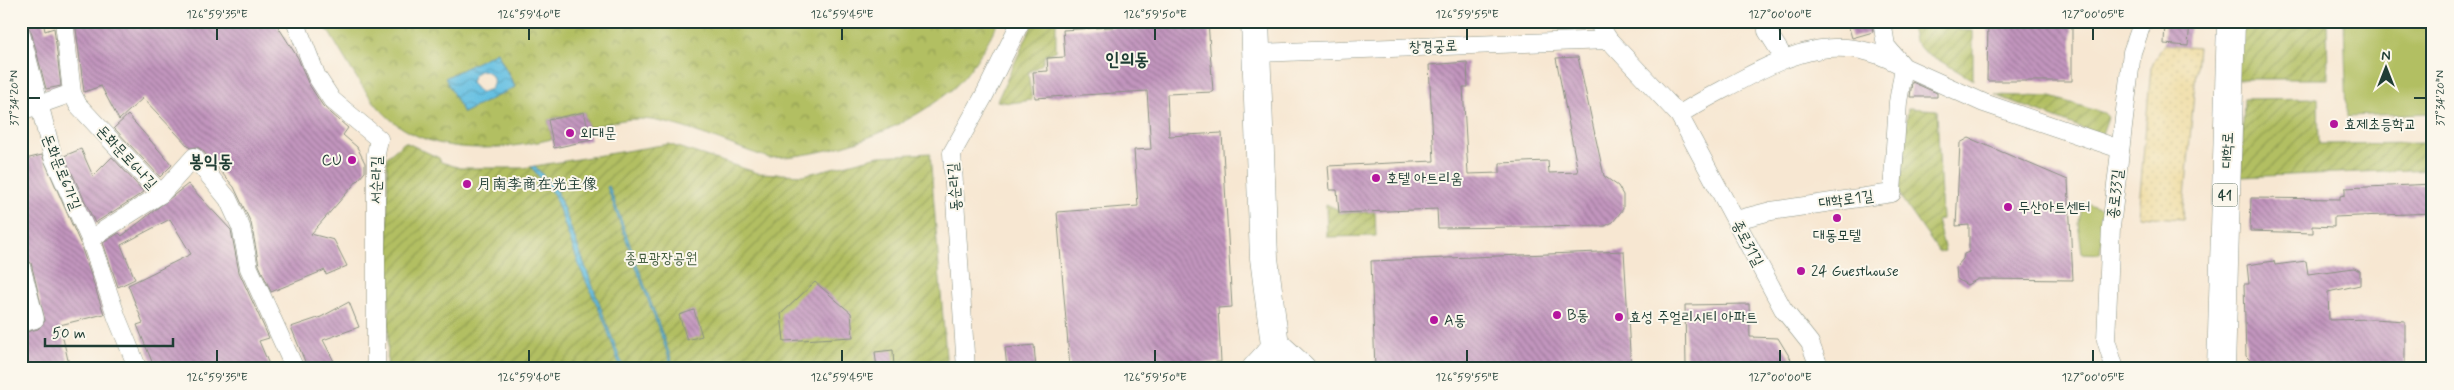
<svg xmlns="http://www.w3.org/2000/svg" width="2454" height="390" font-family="Mynerve,'LXGW WenKai TC','Poor Story',sans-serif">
<defs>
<pattern id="sand-dots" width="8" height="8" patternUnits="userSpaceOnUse" patternTransform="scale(1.25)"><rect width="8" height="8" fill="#eeda9e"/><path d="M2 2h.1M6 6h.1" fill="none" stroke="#ccbc89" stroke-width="1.8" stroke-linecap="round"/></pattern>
<pattern id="park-crowns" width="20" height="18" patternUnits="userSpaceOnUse" patternTransform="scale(1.25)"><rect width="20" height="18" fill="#b2bf62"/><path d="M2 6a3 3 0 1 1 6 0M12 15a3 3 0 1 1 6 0" fill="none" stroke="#909c52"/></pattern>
<pattern id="garden-furrows" width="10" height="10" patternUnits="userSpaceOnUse" patternTransform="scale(1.25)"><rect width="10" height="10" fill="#b2bf62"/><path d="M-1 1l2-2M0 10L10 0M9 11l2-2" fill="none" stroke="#909c52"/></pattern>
<pattern id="water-waves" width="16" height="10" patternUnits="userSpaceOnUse" patternTransform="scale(1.25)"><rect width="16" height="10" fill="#64bfe2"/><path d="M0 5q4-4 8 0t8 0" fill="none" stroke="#529cb8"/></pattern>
<pattern id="building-back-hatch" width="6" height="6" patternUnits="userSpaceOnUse" patternTransform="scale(1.25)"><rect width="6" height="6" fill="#c295be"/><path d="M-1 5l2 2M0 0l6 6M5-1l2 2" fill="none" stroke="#9d7b9b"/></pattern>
</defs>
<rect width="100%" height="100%" fill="#fbf7ec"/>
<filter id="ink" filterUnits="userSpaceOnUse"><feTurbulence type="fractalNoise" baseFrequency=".02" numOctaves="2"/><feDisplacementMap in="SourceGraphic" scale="10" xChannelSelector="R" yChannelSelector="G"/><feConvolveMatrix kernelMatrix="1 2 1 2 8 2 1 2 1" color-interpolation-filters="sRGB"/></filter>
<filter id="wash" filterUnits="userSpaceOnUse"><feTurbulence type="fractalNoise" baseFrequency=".0096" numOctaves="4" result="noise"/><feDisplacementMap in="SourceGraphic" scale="20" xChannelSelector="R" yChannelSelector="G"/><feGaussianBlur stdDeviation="1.12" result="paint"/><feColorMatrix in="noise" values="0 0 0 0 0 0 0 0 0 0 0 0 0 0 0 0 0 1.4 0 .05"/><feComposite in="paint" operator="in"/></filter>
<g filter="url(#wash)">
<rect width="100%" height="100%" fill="#f7e7d2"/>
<g fill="#b2bf62" stroke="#687e4b">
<path d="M2344 21H2433V113L2347 116Z"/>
<path d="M2084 202 2104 210 2100 254 2082 253 2078 223Z"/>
</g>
<path fill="url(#sand-dots)" stroke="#868c69" d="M2164 44 2198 47 2183 219 2138 216 2151 67Z"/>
<path fill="url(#park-crowns)" stroke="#687e4b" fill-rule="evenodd" d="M322 21H999C987 44 969 76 949 92 899 132 831 156 769 158 733 147 672 118 637 119 620 119 604 124 588 128L584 112 548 120 552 139C495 152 424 157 381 110 358 85 340 49 322 21ZM497 52 515 87 463 113 446 78Z"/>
<g fill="url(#garden-furrows)" stroke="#687e4b">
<path d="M1034 21H1059L1056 23V51L1045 55 1042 64 1028 73 1032 100 1010 103 997 101Z"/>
<path d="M1910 21H1959V30L1973 31V80L1923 51 1914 40Z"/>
<path d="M2238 21H2327L2328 79H2236Z"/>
<path d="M1995 95 2051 97 2104 113 2108 117 2102 134H2098Z"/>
<path d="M2318 98 2319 144 2433 143V169L2241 177 2244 99Z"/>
<path d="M1908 108 1937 110 1942 219 1937 220 1945 251 1939 252 1902 199 1899 190Z"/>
<path d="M405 142 439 158 441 162 460 168H523L668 144 758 173 804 175 879 156 930 153 947 369H387L389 312 387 157Z"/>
<path d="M1326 204 1339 210V213L1375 212 1376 236 1327 237Z"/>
</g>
<g fill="url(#water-waves)" stroke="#427e8b" fill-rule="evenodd">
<path d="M497 52 515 87 463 113 445 78ZM482 70C493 73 496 80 491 89L480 93 471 83C472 76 475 73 482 70Z"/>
<path d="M535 166 557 191 624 369H621L604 321 580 268 554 195 531 167Z"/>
<path d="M609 186 675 369H673L607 187Z"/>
</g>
<g id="blocks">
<g fill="url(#building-back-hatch)">
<path d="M24 21H43L45 31 54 28 61 86 46 89 31 31Z"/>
<path d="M75 21H272L277 25 298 58 308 83 323 106 348 128 343 135 357 147 365 163V172L311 234 334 240 347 266 326 275 325 270 271 292 259 265 251 223 234 187 202 150 197 147 190 148 143 98 119 120 101 86 84 92Z"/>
<path d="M1208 21 1213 92 1167 94 1169 136 1222 133 1232 307 1218 308 1221 362 1139 367V369H1070L1057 212 1138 206 1134 150 1151 149 1147 91 1035 98 1033 72 1048 71 1047 58 1065 57 1063 30Z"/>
<path d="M1847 21H1871L1873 32 1852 38Z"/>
<path d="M1988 21H2072V81H1987Z"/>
<path d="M2165 21H2190L2188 46 2164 44Z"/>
<path d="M1578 57 1604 176 1618 186 1623 195V209L1613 222 1605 226 1438 228 1437 209 1339 213 1337 190H1330L1328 166 1434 161 1429 65 1467 62 1468 87H1463L1468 174 1500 173V163L1548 161 1549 173 1578 172 1556 58Z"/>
<path d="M1912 82 1937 93V97H1910Z"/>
<path d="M584 112 591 140 554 148 548 120Z"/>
<path d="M128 115 172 165 160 177 114 128Z"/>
<path d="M1969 138 2068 180 2073 280 1978 279 1967 285 1957 279 1956 267 1963 259 1964 254 1969 252V225L1956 226 1960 143Z"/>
<path d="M81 149 93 176 112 157 144 192 95 223 64 156Z"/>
<path d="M42 155 80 243 104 314 60 325 70 369H21V333L38 329 45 321 31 263 24 256 21 247V160Z"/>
<path d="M188 184 231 230 239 272 269 338 259 341 271 369H155L137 325 143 323 128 285 191 254 170 219 121 245 135 279 118 287 103 243 119 233 122 236Z"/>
<path d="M2433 184V213L2334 217V227L2313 226V233L2250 231 2251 198 2340 199V196L2345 195V188Z"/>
<path d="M1624 251 1631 369H1375L1371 261Z"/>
<path d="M2274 261 2275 265 2306 261 2308 274 2354 268 2360 271V285L2328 292 2329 320 2374 319 2405 321V369H2259L2246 356 2244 284H2249L2247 265Z"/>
<path d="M815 282 851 313 853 337 784 341 781 314Z"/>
<path d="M349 302 359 327 323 340 338 369H308L291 327 321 317Z"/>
<path d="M1749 304 1750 337 1778 338 1792 361 1750 362V366L1686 367 1685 305Z"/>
<path d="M694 310 702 336 687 340 679 315Z"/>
<path d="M1034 345 1036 369H1007L1005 348Z"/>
<path d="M893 350 894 369H877L875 352Z"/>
</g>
</g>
</g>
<g filter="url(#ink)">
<use href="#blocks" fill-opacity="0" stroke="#8b9283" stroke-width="1"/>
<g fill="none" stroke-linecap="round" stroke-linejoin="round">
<defs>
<g id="street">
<path d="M64 21 72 93 78 105 161 194 194 157 228 199 241 227 249 268 295 369"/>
<path d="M295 21 317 77 332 100 379 139 376 154V369"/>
<path d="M1597 21 1609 40 1679 115 1783 309 1810 343 1820 369"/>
<path d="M1768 21 1767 31 1784 58"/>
<path d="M1882 21 1886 46 1904 67 1984 103 2120 149"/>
<path d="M21 34 53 157 90 239 117 318 138 369"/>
<path d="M1257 53 1609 40"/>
<path d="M21 111 72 93"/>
<path d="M1679 115C1698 102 1719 92 1739 81 1795 51 1843 31 1904 67L1898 102 1892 193 1771 211 1736 220"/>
<path d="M90 239 161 194"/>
<path d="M21 266 35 319 21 323"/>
<path d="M966 369 952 153 984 96 1021 21"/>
<path d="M2115 369 2106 340 2111 227 2132 52 2143 21"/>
</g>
<g id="primary">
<path d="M1255 21 1264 258 1278 369"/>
<path d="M1277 346 1302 369"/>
<path d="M1256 369 1277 346"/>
<path d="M2221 369 2231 21"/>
</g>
</defs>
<use href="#street" stroke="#8b9283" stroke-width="19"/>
<use href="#primary" stroke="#8b9283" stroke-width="29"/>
<use href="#street" stroke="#fff" stroke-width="18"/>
<use href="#primary" stroke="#fff" stroke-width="28"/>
</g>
</g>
<path fill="none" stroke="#1f3d34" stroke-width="2" d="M217 28V40M529 28V40M842 28V40M1155 28V40M1467 28V40M1780 28V40M2093 28V40M28 98H40M2414 98H2426M217 350V362M529 350V362M842 350V362M1155 350V362M1467 350V362M1780 350V362M2093 350V362"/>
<g fill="#b5179e" stroke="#fbf7ec" stroke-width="2">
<circle cx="2334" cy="124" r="5"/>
<circle cx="570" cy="133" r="5"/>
<circle cx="352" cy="160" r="5"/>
<circle cx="1376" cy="178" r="5"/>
<circle cx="467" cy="184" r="5"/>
<circle cx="2008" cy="207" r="5"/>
<circle cx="1837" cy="218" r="5"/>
<circle cx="1801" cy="271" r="5"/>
<circle cx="1557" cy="315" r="5"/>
<circle cx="1619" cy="317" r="5"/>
<circle cx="1434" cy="320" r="5"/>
</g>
<g text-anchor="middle" stroke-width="4" stroke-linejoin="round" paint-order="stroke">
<rect fill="#fbf7ec" stroke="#61756b" stroke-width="1" x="2212.5" y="183.5" width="25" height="23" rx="4"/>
<g font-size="14" font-weight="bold" fill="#1f3d34">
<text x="2225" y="200">41</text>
</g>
<g font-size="15" fill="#1f3d34" stroke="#fbf7ec">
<text transform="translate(1433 46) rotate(-2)" y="5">창경궁로</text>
<text transform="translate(2227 150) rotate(-88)" y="5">대학로</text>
<text transform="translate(127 157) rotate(47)" y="5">돈화문로6나길</text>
<text transform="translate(62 172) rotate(68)" y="5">돈화문로6가길</text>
<text transform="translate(376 180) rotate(-89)" y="5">서순라길</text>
<text transform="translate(954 187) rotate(-94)" y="5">동순라길</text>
<text transform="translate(2115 194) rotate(-84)" y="5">종로33길</text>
<text transform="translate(1846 199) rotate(-8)" y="5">대학로1길</text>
<text transform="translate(1748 243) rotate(62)" y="5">종로31길</text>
</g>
<g font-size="15" fill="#1f3d34" stroke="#fbf7ec" text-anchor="start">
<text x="2344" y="129">효제초등학교</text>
<text x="580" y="138">외대문</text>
<text x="342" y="165" text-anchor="end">CU</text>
<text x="1386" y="183">호텔 아트리움</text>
<text x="477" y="189">月南李商在光主像</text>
<text x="2018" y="212">두산아트센터</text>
<text x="1837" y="240" text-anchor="middle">대동모텔</text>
<text x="1811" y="276">24 Guesthouse</text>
<text x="1567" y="320">B동</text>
<text x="1629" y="322">효성 주얼리시티 아파트</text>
<text x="1444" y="325">A동</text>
</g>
<g font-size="15" fill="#445e40" stroke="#fbf7ec">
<text x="661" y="263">종묘광장공원</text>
</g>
<g font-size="18" font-weight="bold" fill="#1f3d34" stroke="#fbf7ec">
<text x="1127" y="65">인의동</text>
<text x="211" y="167">봉익동</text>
</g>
</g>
<rect width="2454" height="390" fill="none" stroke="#fbf7ec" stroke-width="55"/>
<g transform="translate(2386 68)" stroke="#fbf7ec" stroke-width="4" paint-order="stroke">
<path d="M0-4L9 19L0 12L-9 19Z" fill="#1f3d34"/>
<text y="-8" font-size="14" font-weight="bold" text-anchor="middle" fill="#1f3d34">N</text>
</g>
<path d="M45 338v8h128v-8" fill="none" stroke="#1f3d34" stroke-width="2.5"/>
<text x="52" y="338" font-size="15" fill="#1f3d34" stroke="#fbf7ec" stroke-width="4" paint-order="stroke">50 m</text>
<rect x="28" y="28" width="2398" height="334" fill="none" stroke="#1f3d34" stroke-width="2"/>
<g font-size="12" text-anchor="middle" fill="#1f3d34">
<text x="217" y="18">126°59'35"E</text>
<text x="529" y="18">126°59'40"E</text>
<text x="842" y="18">126°59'45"E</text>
<text x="1155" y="18">126°59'50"E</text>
<text x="1467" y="18">126°59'55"E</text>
<text x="1780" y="18">127°00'00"E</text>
<text x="2093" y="18">127°00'05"E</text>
<text transform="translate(14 98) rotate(-90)" y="4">37°34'20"N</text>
<text transform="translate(2440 98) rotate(-90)" y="4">37°34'20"N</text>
<text x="217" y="381">126°59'35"E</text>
<text x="529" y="381">126°59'40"E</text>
<text x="842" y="381">126°59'45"E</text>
<text x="1155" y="381">126°59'50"E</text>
<text x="1467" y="381">126°59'55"E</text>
<text x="1780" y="381">127°00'00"E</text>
<text x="2093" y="381">127°00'05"E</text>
</g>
</svg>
